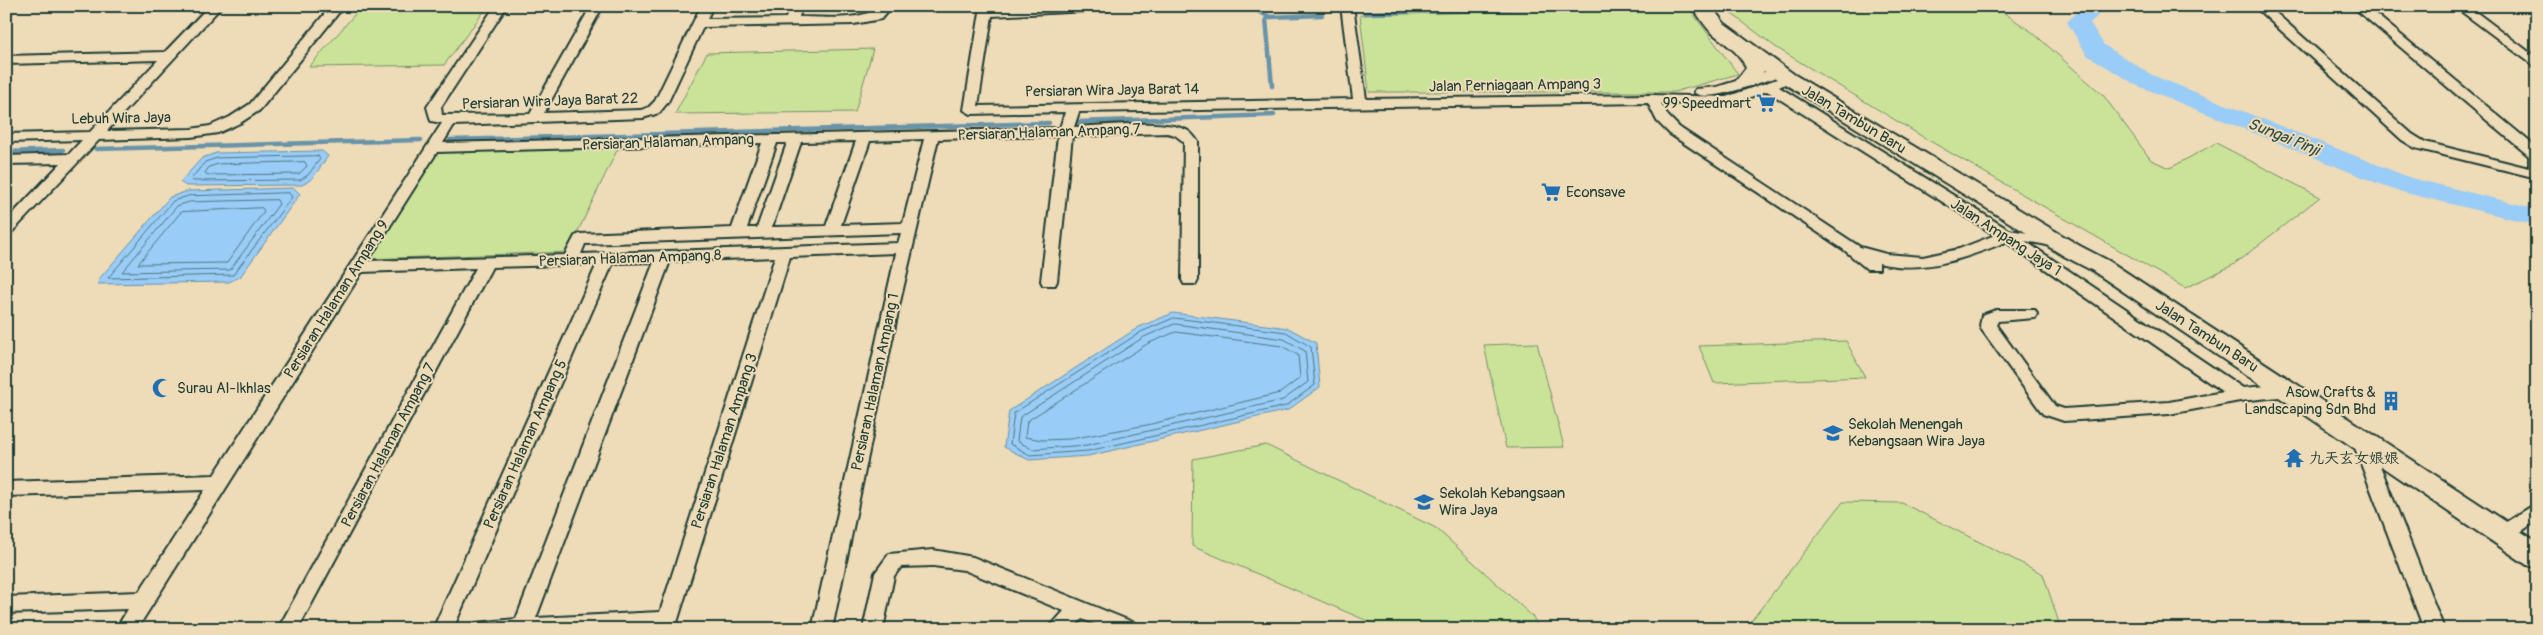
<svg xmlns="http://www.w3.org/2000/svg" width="2543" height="635" font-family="Pangolin,'LXGW WenKai TC',sans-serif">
<rect width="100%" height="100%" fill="#eedbb8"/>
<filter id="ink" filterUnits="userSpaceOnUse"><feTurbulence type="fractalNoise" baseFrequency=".02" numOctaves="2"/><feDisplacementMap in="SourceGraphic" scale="10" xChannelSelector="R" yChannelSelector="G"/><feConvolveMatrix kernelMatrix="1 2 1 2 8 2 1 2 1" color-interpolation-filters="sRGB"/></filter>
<g filter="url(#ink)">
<g fill="#cae399" stroke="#749066">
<path d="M362 6H488L444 65 309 67Z"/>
<path d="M1688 7 1738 74 1674 92H1369L1360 15Z"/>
<path d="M1997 8 2032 32 2103 95 2151 160 2170 168 2216 143 2320 197 2233 265 2185 288 1923 137 1777 48 1728 11Z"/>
<path d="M873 49 855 112 675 114 707 53Z"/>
<path d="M619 146 568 252 367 259 435 151Z"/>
<path d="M1846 341 1865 377 1714 383 1699 346Z"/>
<path d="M1537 343 1564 447 1506 448 1484 345Z"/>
<path d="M1266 445 1436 528 1533 617 1539 629H1380L1377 625 1192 546 1193 459Z"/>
<path d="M1843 502 1902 503 2043 574 2061 629H1745Z"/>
</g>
<g fill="#99ccf6" stroke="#6893a8">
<path d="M322 151 328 156 312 179 302 185 186 186 180 182 202 158 216 153Z"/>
<path d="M294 188 300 194 240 277 229 282 98 284 99 279 170 197 188 191Z"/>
<path d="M1173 313 1288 328 1316 343 1320 387 1288 410 1088 456 1029 460 1004 447 1009 411 1139 327Z"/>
</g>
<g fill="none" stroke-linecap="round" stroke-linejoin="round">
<g stroke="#507682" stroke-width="1">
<path d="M318 156 320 159 308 175 300 180 193 181 191 179 205 162 217 158Z"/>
<path d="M305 162 307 166 299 174 208 175 205 173 209 167 218 164Z"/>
<path d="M289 193 292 197 233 275 108 278 173 201 188 196Z"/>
<path d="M277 200 279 204 230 270 122 272 177 206 189 202Z"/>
<path d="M262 208 264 211 227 263 138 264 181 212Z"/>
<path d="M1174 318 1286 332 1311 347 1315 385 1286 406 1088 451 1030 455 1010 444 1014 413 1141 332Z"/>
<path d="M1175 324 1284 339 1305 351 1308 382 1283 400 1087 445 1032 449 1017 441 1020 417 1144 337Z"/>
<path d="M1176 332 1282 346 1298 355 1300 378 1280 393 1147 425 1070 439 1042 440 1025 437 1027 421 1147 344Z"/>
</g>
<g stroke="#6893a8" stroke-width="4.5">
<path d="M1247 6 1270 17 1322 15"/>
<path d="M1365 13 1603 6"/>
<path d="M1270 17 1266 19 1272 86"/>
<path d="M1078 122 1274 115"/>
<path d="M450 140 1049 123"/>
<path d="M96 149 421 140"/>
<path d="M6 152 63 150"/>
</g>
<path fill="#99ccf6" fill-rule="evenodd" d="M2083 6H2108L2090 23 2104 45 2152 75 2411 178 2537 209V225L2394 190 2136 85 2087 55 2067 22Z"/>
<defs>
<g id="street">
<path d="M209 6H222L107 131 191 129 210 126 230 117 250 104 331 6H344L260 110 240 123 218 133 191 137 99 140 11 233 6 235V221L61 163 6 164V156L69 154 82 140 6 142V134L90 132 158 60 6 64V56L165 52Z"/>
<path d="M495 6H507L441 107 442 115 530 114 591 6H603L544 113 641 110 649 107 655 101 701 6H713L707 19 786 18 790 6H802L799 17C820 17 865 22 879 6H892L881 19 854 24 703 27 668 102 659 113 643 118 454 125 443 143 1060 128 1065 112 971 114 964 110 981 6H1114L1108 10 992 16 978 106 1353 99 1341 6H1353L1366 99 1652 95 1726 97 1788 75 1795 79 1779 87 2009 230 2058 238 2061 241 2053 246 2025 241 2243 388 2289 384 2295 386 2298 390 2295 394 2289 396 2240 401 2169 414 2064 421 2043 414 1982 330 1980 326 1982 315 1996 310H2035L2037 314 2035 318 1998 321 1996 325 2055 406 2064 409 2169 402 2223 392 2006 242C1966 258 1923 274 1879 263V269H1867L1843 249 1670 134 1657 121 1648 103 1079 112 1074 127C1101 126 1161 119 1184 129 1190 131 1194 136 1198 142V280L1196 284H1184L1182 280 1184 142 1175 135 1167 133 1072 136 1057 281 1055 285H1043L1041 281 1058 136 938 139 900 302 832 629H812L896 253 790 257 675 629H473L476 623 516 619 654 262 613 263 453 629H433L597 264 492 267 298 629H278L476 268 362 272 137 629H116L128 609 6 613V597L139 592 205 490 6 496V482L214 475 442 123 431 121 427 107ZM1767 91 1995 235 1959 249 1923 257 1886 254 1860 247 1680 128 1668 116 1661 103 1728 105ZM924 139 903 223 841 225 870 141ZM856 141 826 226 772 227 801 142ZM762 143 732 228 580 234 575 236 565 255 368 261 437 152ZM777 143H787L757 228H747ZM901 233 898 243 581 254 585 244ZM775 257 660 612 536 618 670 261Z"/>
<path d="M2254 6H2268L2412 134 2425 142 2529 168V156L2352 6H2366L2537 148V178L2415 148 2402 140Z"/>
<path d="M2454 6H2468L2537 58V68Z"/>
<path d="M1777 68 1784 72 1782 75C1766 80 1705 105 1694 92L1696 89 1717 87Z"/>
<path d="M2361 433 2367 435 2370 440 2444 629H2424L2352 440 2355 435Z"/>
<path d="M2537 503V520C2525 528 2510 544 2495 539L2493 534 2495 529Z"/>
<path d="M933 550 973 557 1135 623 1138 629H1106L1082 619 1072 629H1048L1064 611 964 570 933 566 901 567 894 576 883 629H863L875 573 889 554Z"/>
</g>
<path id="secondary" d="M1692 6H1711L1724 23 1795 75 2080 246 2109 261 2537 542V568L2527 565 2093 271 2064 256 1764 71 1752 86H1738L1735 82 1746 68C1739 51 1725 44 1711 32 1704 25 1698 15 1692 6Z"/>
</defs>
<use href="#street" stroke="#1f3d34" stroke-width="4"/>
<use href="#secondary" stroke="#1f3d34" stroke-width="4"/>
<use href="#street" fill="#eedbb8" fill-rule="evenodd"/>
<use href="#secondary" fill="#eedbb8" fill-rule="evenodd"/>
</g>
</g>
<defs>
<symbol id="supermarket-bare" viewBox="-9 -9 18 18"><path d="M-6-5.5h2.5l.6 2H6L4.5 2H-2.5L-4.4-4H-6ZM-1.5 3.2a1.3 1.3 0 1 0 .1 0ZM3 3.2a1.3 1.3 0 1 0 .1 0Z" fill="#1f6fb2" stroke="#eedbb8" stroke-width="2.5" paint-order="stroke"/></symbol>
<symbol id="mosque-bare" viewBox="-9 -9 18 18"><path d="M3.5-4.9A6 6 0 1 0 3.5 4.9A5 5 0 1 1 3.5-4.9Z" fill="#1f6fb2" stroke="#eedbb8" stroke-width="2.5" paint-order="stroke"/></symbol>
<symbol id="building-bare" viewBox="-9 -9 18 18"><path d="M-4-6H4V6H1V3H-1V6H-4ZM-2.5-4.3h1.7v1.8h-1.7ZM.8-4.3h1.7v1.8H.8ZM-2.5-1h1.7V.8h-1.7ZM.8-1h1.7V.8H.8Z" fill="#1f6fb2" stroke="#eedbb8" stroke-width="2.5" paint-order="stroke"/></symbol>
<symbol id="school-bare" viewBox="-9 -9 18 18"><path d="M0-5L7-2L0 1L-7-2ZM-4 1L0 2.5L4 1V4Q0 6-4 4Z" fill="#1f6fb2" stroke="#eedbb8" stroke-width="2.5" paint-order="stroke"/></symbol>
<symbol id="temple-bare" viewBox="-9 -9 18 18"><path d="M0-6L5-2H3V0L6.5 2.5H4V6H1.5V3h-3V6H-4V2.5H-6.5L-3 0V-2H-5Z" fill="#1f6fb2" stroke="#eedbb8" stroke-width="2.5" paint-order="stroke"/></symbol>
</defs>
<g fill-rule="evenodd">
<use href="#supermarket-bare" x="1752" y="89" width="28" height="28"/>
<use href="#supermarket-bare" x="1537" y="178" width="28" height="28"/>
<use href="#mosque-bare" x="148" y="374" width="28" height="28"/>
<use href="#building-bare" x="2377" y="387" width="28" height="28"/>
<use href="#school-bare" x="1819" y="419" width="28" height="28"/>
<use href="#temple-bare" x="2280" y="444" width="28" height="28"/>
<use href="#school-bare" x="1410" y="488" width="28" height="28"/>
</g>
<g text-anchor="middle" stroke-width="4" stroke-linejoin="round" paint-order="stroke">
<g font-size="15" fill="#1f3d34" stroke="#eedbb8">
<text transform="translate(1515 85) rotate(-1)" y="5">Jalan Perniagaan Ampang 3</text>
<text transform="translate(1112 90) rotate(-1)" y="5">Persiaran Wira Jaya Barat 14</text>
<text transform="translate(550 101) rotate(-2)" y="5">Persiaran Wira Jaya Barat 22</text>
<text transform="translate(121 118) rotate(-1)" y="5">Lebuh Wira Jaya</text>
<text transform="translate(1854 119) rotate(31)" y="5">Jalan Tambun Baru</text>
<text transform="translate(1049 132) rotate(-2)" y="5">Persiaran Halaman Ampang 7</text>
<text transform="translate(668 142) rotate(-2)" y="5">Persiaran Halaman Ampang</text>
<text transform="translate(2006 237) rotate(33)" y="5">Jalan Ampang Jaya 1</text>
<text transform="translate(630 258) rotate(-2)" y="5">Persiaran Halaman Ampang 8</text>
<text transform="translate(336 299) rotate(-58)" y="5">Persiaran Halaman Ampang 9</text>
<text transform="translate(2207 336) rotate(33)" y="5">Jalan Tambun Baru</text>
<text transform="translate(875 382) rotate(-78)" y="5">Persiaran Halaman Ampang 1</text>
<text transform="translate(724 441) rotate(-72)" y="5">Persiaran Halaman Ampang 3</text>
<text transform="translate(525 444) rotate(-66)" y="5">Persiaran Halaman Ampang 5</text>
<text transform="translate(388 445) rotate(-62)" y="5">Persiaran Halaman Ampang 7</text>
</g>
<g font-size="15" fill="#1f3d34" stroke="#eedbb8" text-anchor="start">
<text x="1751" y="108" text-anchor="end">99 Speedmart</text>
<text x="1566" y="197">Econsave</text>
<text x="177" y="393">Surau Al-Ikhlas</text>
<text x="2376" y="397" text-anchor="end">Asow Crafts &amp;<tspan x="2376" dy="17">Landscaping Sdn Bhd</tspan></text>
<text x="1848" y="429">Sekolah Menengah<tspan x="1848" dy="17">Kebangsaan Wira Jaya</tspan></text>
<text x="2309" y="463">九天玄女娘娘</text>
<text x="1439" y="498">Sekolah Kebangsaan<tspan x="1439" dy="17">Wira Jaya</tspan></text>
</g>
<g font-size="16" font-style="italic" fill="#2b4b47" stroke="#eedbb8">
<text transform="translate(2284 136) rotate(22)" y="6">Sungai Pinji</text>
</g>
</g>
<rect width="2543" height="635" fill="none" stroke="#eedbb8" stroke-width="25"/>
<rect x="12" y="12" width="2518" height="610" fill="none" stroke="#1f3d34" stroke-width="2" filter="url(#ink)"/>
</svg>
